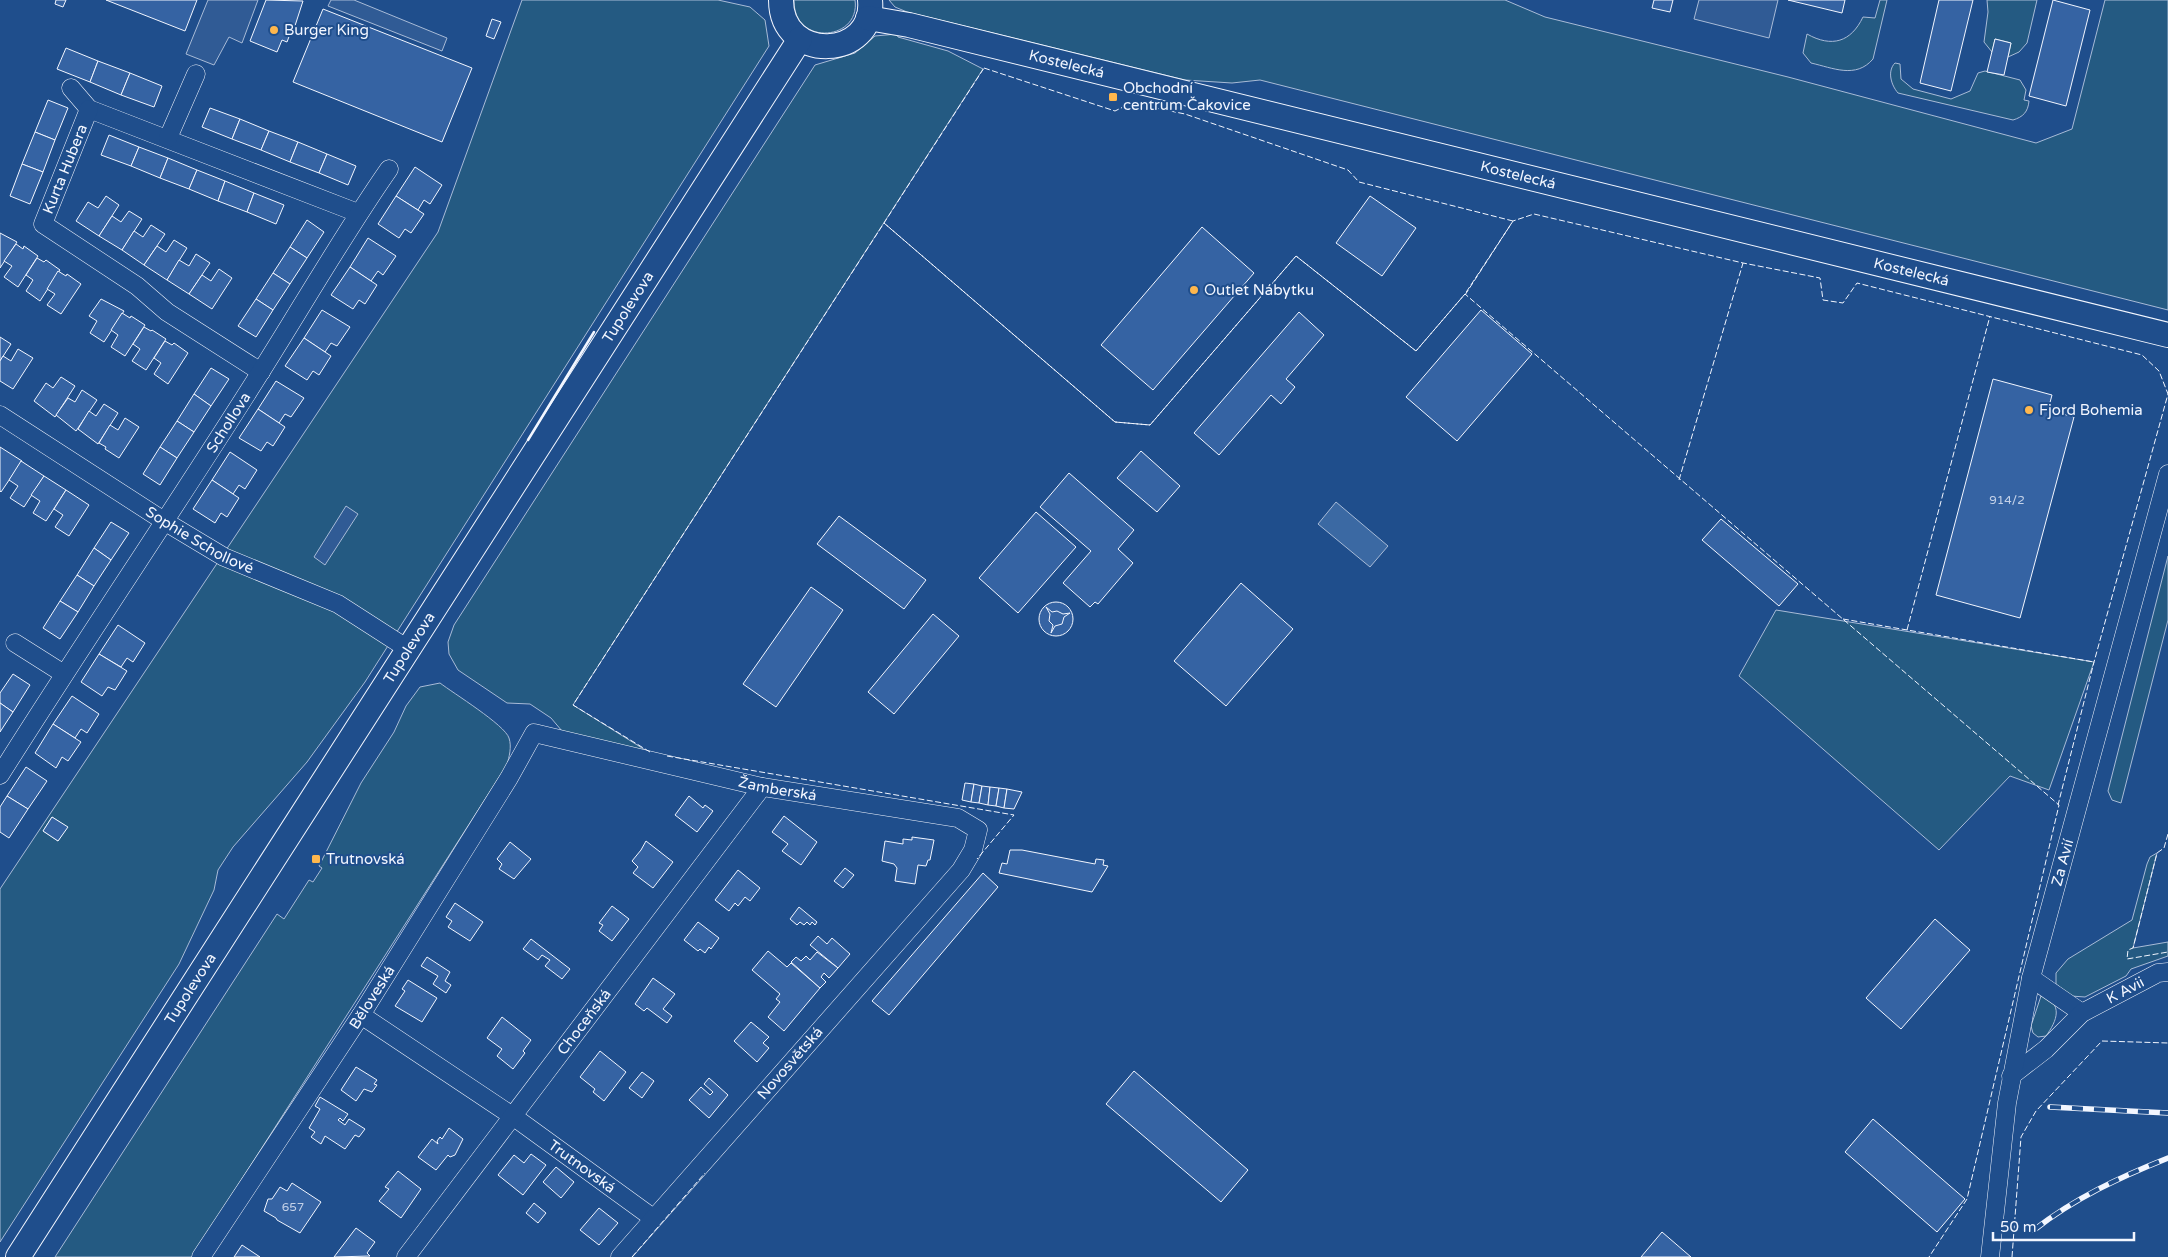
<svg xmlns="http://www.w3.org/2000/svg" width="2168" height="1257" font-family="'Varela Round',sans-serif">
<rect width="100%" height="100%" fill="#1f4e8c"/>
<g fill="#245a82" stroke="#a8bbd7" fill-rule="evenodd">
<path d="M522 0H718L750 7 765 20 769 46 365 682 307 762 233 847 218 870 214 890 179 964 0 1242V889L438 232ZM52 817 67 827 58 841 43 831Z"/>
<path d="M794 0H855C861 41 793 47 794 0Z"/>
<path d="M889 0H1505L1545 17 1788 77 2036 143 2072 129 2105 0H2168V310L1260 80 1232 83 1185 80 907 12 895 7Z"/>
<path d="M1880 0H1887L1873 59C1856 79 1833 68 1811 63L1803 53 1807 34C1832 48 1851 42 1863 17L1875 18Z"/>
<path d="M1987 0H2037L2027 43 2019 52 2008 57 2011 43 1995 39 1992 52 1984 42 1988 12Z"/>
<path d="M897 34 898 37 948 51 983 69 573 705 650 753 562 731 551 718 530 704 507 703 458 670 449 654 448 642 454 625 815 65 855 53 875 36Z"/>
<path d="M1895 63 1900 64 1901 79 1913 89 1951 99 1970 91 1978 73 1985 71 2020 80 2026 90 2024 100 2029 101C2028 112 2023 117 2013 120L1898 93C1891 85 1887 71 1895 63Z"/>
<path d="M2168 556V620L2121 803 2112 800 2108 791Z"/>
<path d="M1776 610 2094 662 2049 790 2010 776 1939 850 1739 676Z"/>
<path d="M440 683C453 693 505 725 509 738 512 747 509 757 507 765L192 1257H55L277 914 284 919 309 880 313 882 322 868 319 866 361 783 394 732 406 706 420 687Z"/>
<path d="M2157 853 2133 948 2168 942V956L2131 969 2126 976 2085 997 2071 996 2056 984V973L2068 959 2132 920 2147 864 2150 857Z"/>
<path d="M2041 996C2064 1003 2057 1021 2046 1036L2038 1037 2033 1033 2031 1026Z"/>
</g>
<g fill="#305b95" stroke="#a8bbd7">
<path d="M208 0H258L242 43 229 37 214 65 186 54Z"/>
<path d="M331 0H354L447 38 442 51 328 6Z"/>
<path d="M1699 0H1778L1769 38 1694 19Z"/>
<path d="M346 506 358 514 325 565 314 557Z"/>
</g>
<path fill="#3b69a3" stroke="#a8bbd7" d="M1336 502 1388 546 1370 567 1318 524Z"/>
<g fill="#3563a3" stroke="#f2f6ff">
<path d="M56 0H66L63 7 55 4Z"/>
<path d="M106 0H197L185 31Z"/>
<path d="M266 0 303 1 292 35 290 34 287 42 282 40 277 52 250 41Z"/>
<path d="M1654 0H1673L1670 12 1652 8Z"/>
<path d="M1788 0H1845L1842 13Z"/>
<path d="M1939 0H1973L1951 91 1920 83Z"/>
<path d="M2053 0 2090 10 2066 106 2029 96Z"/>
<path d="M323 9 472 68 442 142 293 82Z"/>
<path d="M492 19 501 22 494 39 486 36Z"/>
<path d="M1995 39 2011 43 2004 75 1987 72Z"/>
<path d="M66 48 98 61 90 82 57 69Z"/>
<path d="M98 61 130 73 121 95 90 82Z"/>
<path d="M130 73 162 86 154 107 121 95Z"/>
<path d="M48 100 68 108 55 140 35 132Z"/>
<path d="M210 108 240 119 232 139 202 127Z"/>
<path d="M240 119 269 131 261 150 232 139Z"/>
<path d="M269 131 298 142 290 162 261 150Z"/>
<path d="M35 132 55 140 43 172 22 164Z"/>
<path d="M109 135 139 147 131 166 101 155Z"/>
<path d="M298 142 327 154 319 173 290 162Z"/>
<path d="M139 147 168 158 160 178 131 166Z"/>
<path d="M327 154 356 166 348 185 319 173Z"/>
<path d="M168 158 197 170 189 189 160 178Z"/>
<path d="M22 164 43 172 30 204 10 196Z"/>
<path d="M415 167 442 185 430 204 424 200 418 210 396 196Z"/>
<path d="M197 170 225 181 218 201 189 189Z"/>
<path d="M225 181 254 193 247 212 218 201Z"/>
<path d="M254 193 284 205 276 224 247 212Z"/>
<path d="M106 196 119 205 99 236 76 221 88 202 98 208Z"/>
<path d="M396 196 424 214 411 233 405 229 399 238 378 224Z"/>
<path d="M1370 196 1416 228 1382 276 1336 243Z"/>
<path d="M129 211 142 219 122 250 99 236 112 216 121 222Z"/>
<path d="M307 220 324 232 307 258 290 247Z"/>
<path d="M151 225 165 234 144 265 122 250 134 231 143 237Z"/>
<path d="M1202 227 1254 273 1153 390 1101 345Z"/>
<path d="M0 233 17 242 0 268Z"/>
<path d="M368 238 396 256 383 275 378 271 371 281 350 267Z"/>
<path d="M174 240 187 248 167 280 144 265 157 246 166 252Z"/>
<path d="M16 244 23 249 24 246 38 256 18 287 4 277 12 266 4 261Z"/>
<path d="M290 247 307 258 290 284 273 273Z"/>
<path d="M196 254 210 263 189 294 167 280 179 260 189 266Z"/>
<path d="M37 258 44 262 46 260 60 270 40 301 26 291 33 280 26 275Z"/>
<path d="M350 267 377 285 365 304 359 300 353 309 331 295Z"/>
<path d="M219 269 232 278 212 309 189 294 202 275 211 281Z"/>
<path d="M58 271 66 276 67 274 81 284 61 314 47 305 55 294 47 289Z"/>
<path d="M273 273 290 284 273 310 256 299Z"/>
<path d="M101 299 124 311 104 342 90 333 97 321 89 316Z"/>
<path d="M256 299 273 310 256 337 238 326Z"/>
<path d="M322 310 350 327 337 346 331 343 325 352 304 338Z"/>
<path d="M1481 310 1532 354 1457 441 1406 397Z"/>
<path d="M1299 312 1324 335 1286 379 1295 387 1281 404 1271 395 1219 455 1194 433Z"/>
<path d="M122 313 130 318 131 316 145 325 125 356 111 347 118 335 111 330Z"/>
<path d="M144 327 151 331 152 330 166 339 146 370 132 361 140 349 133 344Z"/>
<path d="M0 337 11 344 0 361Z"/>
<path d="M304 338 331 356 319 375 313 371 307 380 285 366Z"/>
<path d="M165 341 172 345 174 343 188 353 168 384 154 374 161 363 154 358Z"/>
<path d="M18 349 33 358 13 389 0 381V361L3 356 11 361Z"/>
<path d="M211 368 229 379 211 406 194 394Z"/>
<path d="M61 377 75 386 55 417 34 401 46 383 53 388Z"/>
<path d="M1993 379 2052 395 2048 410 2074 417 2020 618 1936 595Z"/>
<path d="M276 381 304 398 291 417 285 414 279 423 258 409Z"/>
<path d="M82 390 97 400 76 431 56 415 68 398 75 402Z"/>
<path d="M194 394 211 406 194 432 177 421Z"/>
<path d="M104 404 118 413 98 444 78 429 89 411 96 416Z"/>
<path d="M258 409 285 427 273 446 267 442 261 451 239 438Z"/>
<path d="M125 418 139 427 119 458 105 449 106 447 99 443 110 425 118 430Z"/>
<path d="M177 421 194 432 177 458 160 447Z"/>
<path d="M0 447 22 461 1 492 0 491Z"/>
<path d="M160 447 177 458 160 485 143 474Z"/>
<path d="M1141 451 1180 486 1157 512 1117 478Z"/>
<path d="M230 452 257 470 245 489 239 485 233 494 212 480Z"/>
<path d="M21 461 44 476 24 507 10 498 18 486 9 480Z"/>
<path d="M1069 473 1134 530 1118 549 1133 563 1098 604 1095 602 1090 607 1063 583 1091 551 1040 507Z"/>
<path d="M44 476 66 490 46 521 33 513 40 501 31 495Z"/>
<path d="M212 480 239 498 227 517 221 513 215 523 193 509Z"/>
<path d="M66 490 89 505 69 536 55 527 63 515 54 509Z"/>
<path d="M1036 512 1076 547 1018 613 979 578Z"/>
<path d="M839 516 926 580 904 609 817 544Z"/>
<path d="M1721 519 1798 584 1779 606 1702 540Z"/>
<path d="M111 522 129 533 111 560 94 548Z"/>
<path d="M94 548 111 560 94 586 77 575Z"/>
<path d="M77 575 94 586 78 612 60 601Z"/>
<path d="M1241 583 1293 629 1226 706 1174 661Z"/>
<path d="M811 587 843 610 776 707 743 684Z"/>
<path d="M60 601 78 612 60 639 43 628Z"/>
<circle cx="1056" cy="619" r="17"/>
<path d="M1046 607 1052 612 1057 611 1063 614 1070 613 1064 617 1062 624 1055 626 1051 633 1053 625 1049 621 1050 614Z"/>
<path d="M933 614 959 636 894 714 868 692Z"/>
<path d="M118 625 145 643 133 662 127 658 121 667 99 654Z"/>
<path d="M99 654 127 671 115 690 108 687 102 696 81 682Z"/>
<path d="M13 674 30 685 13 712 0 703V693Z"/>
<path d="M72 696 99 714 87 733 81 729 75 738 53 724Z"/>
<path d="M0 703 13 712 0 732Z"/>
<path d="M53 724 81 742 68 761 62 757 56 768 35 753Z"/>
<path d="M26 767 47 781 28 809 7 796Z"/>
<path d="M965 783 974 784 971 802 962 800Z"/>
<path d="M974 784 982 786 979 803 971 802Z"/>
<path d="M982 786 990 787 988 805 979 803Z"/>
<path d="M990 787 999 788 996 806 988 805Z"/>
<path d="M999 788 1007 789 1004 808 996 806Z"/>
<path d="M1007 789 1022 792 1014 809 1004 808Z"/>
<path d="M7 796 28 809 9 838 0 832V807Z"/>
<path d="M689 796 703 808 705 805 713 811 697 832 675 815Z"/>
<path d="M784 816 817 842 801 865 782 851 788 844 772 832Z"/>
<path d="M52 817 68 827 58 841 43 831Z"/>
<path d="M912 837 934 840 930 860H928L926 866 918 865 915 884 895 881 897 868 894 864 882 861 885 841 903 844V839L912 840Z"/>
<path d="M646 841 673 862 653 888 633 873 638 867 632 861 641 850Z"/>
<path d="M510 842 531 859 514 879 499 869 502 864 497 859Z"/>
<path d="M1010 850H1022L1095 864 1096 859 1104 860 1103 865 1108 866 1092 892 999 873 1002 863 1007 864Z"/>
<path d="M845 868 854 875 843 888 834 881Z"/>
<path d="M738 870 760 888 750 901 745 897 738 906 735 903 729 911 715 900Z"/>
<path d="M983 873 998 887 889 1015 872 1001Z"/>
<path d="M455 903 483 922 470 941 448 927 452 921 446 917Z"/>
<path d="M612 906 629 919 612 941 599 931 603 925 599 923Z"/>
<path d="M799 907 817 922 815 925 812 922 810 925 807 922 804 925 800 922 797 925 790 919Z"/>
<path d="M1935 919 1970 950 1901 1029 1866 998Z"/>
<path d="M698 922 719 938 711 949 709 947 705 953 700 949 698 951 684 940Z"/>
<path d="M818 936 827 944 832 938 850 954 838 968 810 945Z"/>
<path d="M531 939 570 969 562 979 545 966 550 960 542 955 538 960 523 949Z"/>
<path d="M768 951 787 967 791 963 820 988 784 1031 768 1017 780 1002 776 999 780 994 752 970Z"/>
<path d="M817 952 838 968 829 978 824 973 821 977 826 982 820 988 791 962 796 957 801 961 806 956 810 960Z"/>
<path d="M427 957 450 972 445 981 451 985 446 993 433 984 438 976 421 966Z"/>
<path d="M653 978 675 994 663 1009 672 1016 667 1023 647 1008 644 1011 635 1004Z"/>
<path d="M408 980 437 998 422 1022 395 1006 405 991 402 989Z"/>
<path d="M502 1017 531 1040 523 1051 525 1053 513 1069 497 1056 502 1049 487 1038Z"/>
<path d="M751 1022 769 1037 763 1043 769 1048 757 1062 734 1041Z"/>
<path d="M600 1051 626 1072 604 1101 593 1092 595 1089 580 1077Z"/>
<path d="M356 1067 377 1080 374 1084 377 1085 372 1092 364 1089 356 1101 341 1090Z"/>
<path d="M1134 1071 1248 1170 1221 1202 1106 1104Z"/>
<path d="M642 1072 654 1081 642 1098 629 1088Z"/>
<path d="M709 1078 728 1095 709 1118 689 1100 701 1087 710 1095 713 1092 704 1084Z"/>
<path d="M320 1097 348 1114 343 1121 340 1118 338 1120 345 1125 349 1119 365 1129 359 1137 355 1135 345 1149 325 1136 321 1144 311 1137 315 1132 309 1128 320 1109 315 1106Z"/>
<path d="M1873 1119 1965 1199 1937 1232 1845 1152Z"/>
<path d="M449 1128 463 1139 455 1155 450 1157 448 1155 436 1170 418 1157 432 1139 438 1144 437 1141 440 1137 442 1139Z"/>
<path d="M531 1154 546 1165 523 1195 498 1175 514 1155 524 1163Z"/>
<path d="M556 1167 574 1182 561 1198 543 1182Z"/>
<path d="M398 1171 421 1189 401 1218 379 1201 389 1189 385 1187Z"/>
<path d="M292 1183 321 1202 300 1233 277 1220 276 1218 264 1211 268 1199H272L280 1187 287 1191Z"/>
<path d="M534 1203 546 1213 538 1223 526 1213Z"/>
<path d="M599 1208 618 1223 599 1245 580 1230Z"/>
<path d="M356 1228 375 1242 367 1253 370 1256 334 1257Z"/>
<path d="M1662 1232 1691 1257H1641Z"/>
<path d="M242 1245 260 1257H234Z"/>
</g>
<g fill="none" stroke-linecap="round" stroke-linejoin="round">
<defs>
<g id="street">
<path d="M71 88 89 109 358 213"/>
<path d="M89 109 43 224 137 286 167 312 261 372"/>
<path d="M168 138 196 74"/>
<path id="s1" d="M0 415 164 521 224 557 338 604 408 649"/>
<path d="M15 643 64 674"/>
<path id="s2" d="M0 775C85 640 175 508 260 373 303 305 343 235 389 169"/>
<path d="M2031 978 2082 1013"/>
<path id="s3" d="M361 1015 514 1117 653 1218"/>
<path id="s4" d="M2011 1076 2046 1049 2082 1013 2158 973 2168 972"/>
<path id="s5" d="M201 1257 361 1015 509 778 534 733 762 787 958 818 978 830 973 850 961 870 620 1257"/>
<path id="s6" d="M406 1257 762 787"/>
<path id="s7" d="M1990 1257 2007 1103 2031 978 2168 474"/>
</g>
<g id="secondary">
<path d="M781 0C781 64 876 59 870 0"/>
<path id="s8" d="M868 18 909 25 2168 335"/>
<path id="s9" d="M18 1257 800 39"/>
</g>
</defs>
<use href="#street" stroke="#f2f6ff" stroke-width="19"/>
<use href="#secondary" stroke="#f2f6ff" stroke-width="26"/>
<use href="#street" stroke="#1f4e8c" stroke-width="18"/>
<use href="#secondary" stroke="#1f4e8c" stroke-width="24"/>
<defs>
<g id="rail">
<path d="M2050 1107 2168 1113"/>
<path d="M2034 1230C2075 1198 2120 1177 2168 1158"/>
</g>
</defs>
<use href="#rail" stroke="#f2f6ff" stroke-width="5.5"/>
<use href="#rail" stroke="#1f4e8c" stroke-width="4" stroke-dasharray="11" stroke-linecap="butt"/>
<g stroke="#f2f6ff" stroke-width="1" stroke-dasharray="6 2.5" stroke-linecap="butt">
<path d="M984 68 1115 111 1131 103 1185 114 1348 170 1359 182 1513 221 1465 294 1416 351 1296 256 1150 425 1115 422 884 223Z"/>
<path d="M1465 295 1513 221 1534 214 1743 263 1820 278 1823 300 1843 303 1857 283 2142 355 2159 371 2168 394 2094 662 2058 805"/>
<path d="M1679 480 1743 263"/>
<path d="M1843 619 2094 662"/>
<path d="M1907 630 1990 316"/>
<path d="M650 752 573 705 884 223 1115 422 1150 425 1296 256 1416 351 1465 294 2059 805 1967 1199 1929 1257"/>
<path d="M667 756 1014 815 977 859"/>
<path d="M2168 834 2164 848 2157 853 2133 948 2128 950 2127 959 2168 952"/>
<path d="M632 1257 705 1173"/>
<path d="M2012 1257 2021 1137 2036 1111 2102 1041 2168 1043"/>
</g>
<path stroke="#f2f6ff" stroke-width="2.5" d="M528 440 594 332"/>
</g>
<g fill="#ffb74d" stroke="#1f4e8c" stroke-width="2">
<circle cx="274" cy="30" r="5"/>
<rect x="1108" y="92" width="10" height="10" rx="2.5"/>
<circle cx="1194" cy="290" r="5"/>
<circle cx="2029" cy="410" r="5"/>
<rect x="311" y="854" width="10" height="10" rx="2.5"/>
</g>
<g text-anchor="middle" stroke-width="4" stroke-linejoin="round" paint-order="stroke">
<g font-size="12" fill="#c3d1e8">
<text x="2007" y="504">914/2</text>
<text x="293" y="1211">657</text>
</g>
<g font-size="15" fill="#f2f6ff" stroke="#1f4e8c" text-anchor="start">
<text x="284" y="35">Burger King</text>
<text x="1123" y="93">Obchodní<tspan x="1123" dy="17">centrum Čakovice</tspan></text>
<text x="1204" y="295">Outlet Nábytku</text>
<text x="2039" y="415">Fjord Bohemia</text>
<text x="326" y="864">Trutnovská</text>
</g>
<g font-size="15" fill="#f2f6ff" stroke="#1f4e8c">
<text dy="5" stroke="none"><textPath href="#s8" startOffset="204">Kostelecká</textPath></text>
<text transform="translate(65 169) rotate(-68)" y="5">Kurta Hubera</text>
<text dy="5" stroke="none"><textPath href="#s8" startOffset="669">Kostelecká</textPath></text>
<text dy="5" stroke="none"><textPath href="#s8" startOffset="1074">Kostelecká</textPath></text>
<text dy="5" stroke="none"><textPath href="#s9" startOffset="1129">Tupolevova</textPath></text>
<text dy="5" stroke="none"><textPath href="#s2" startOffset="420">Schollova</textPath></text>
<text dy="5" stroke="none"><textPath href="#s1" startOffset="236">Sophie Schollové</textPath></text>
<text dy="5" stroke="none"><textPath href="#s9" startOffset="724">Tupolevova</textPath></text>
<text dy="5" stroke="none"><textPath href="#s5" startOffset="871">Žamberská</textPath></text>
<text dy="5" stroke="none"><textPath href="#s7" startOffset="402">Za Avií</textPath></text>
<text dy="5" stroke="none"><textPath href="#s9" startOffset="319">Tupolevova</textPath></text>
<text dy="5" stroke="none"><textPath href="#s4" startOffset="144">K Avii</textPath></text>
<text dy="5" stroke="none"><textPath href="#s5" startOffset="311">Běloveská</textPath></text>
<text dy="5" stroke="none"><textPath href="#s6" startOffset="295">Choceňská</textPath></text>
<text transform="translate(790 1063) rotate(-49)" y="5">Novosvětská</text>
<text dy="5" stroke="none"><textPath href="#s3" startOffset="268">Trutnovská</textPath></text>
</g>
</g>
<path d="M1993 1232v8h141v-8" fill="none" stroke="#f2f6ff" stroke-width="2.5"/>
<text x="2000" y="1232" font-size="15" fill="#f2f6ff" stroke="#1f4e8c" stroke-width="4" paint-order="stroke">50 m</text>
</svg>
